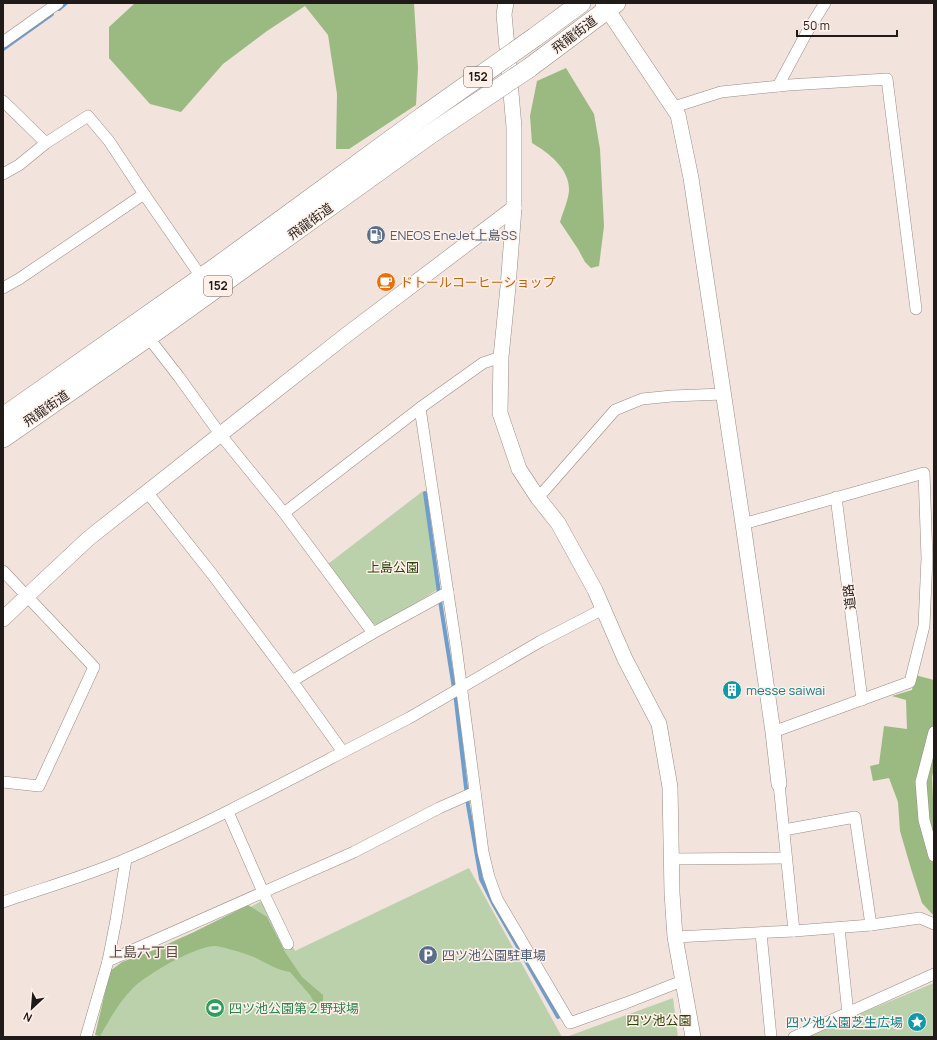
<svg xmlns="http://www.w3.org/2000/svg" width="937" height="1040" font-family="Manrope,'Noto Sans JP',sans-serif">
<rect width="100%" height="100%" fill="#f2e3dc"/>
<g fill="#bbd1ab">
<path d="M423 491 440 588 379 626 371 623 328 564Z"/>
<path d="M469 868 562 1037H97L115 980 269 897 295 951Z"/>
<path d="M934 983V1037H804Z"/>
<path d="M673 998 678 1037H566Z"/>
</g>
<g fill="#9aba82">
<path d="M135 3H177L185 4 187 3H414L418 68 416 105 349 149H336L337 94 328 35 305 6 267 31 223 64 181 112 150 104 109 58V27Z"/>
<path d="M566 68 594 114 600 149 604 226 599 266 591 268 585 262 578 249 560 222C563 212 568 201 569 191 570 169 549 153 532 143L530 116 537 81Z"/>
<path d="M915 675 934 680V768L932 777 934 820V916L922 903 912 872 900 831 898 802 889 778 873 781 870 766 879 764 884 726 907 729 906 700 892 696 912 690Z"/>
<path d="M248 905 267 917 285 952 302 977 323 995V1002L315 1004 310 995 290 972C277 970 266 963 254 957 247 954 224 947 216 946 197 945 147 974 133 988 119 1002 110 1019 100 1036L95 1035 110 971 122 962 154 950 194 932Z"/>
</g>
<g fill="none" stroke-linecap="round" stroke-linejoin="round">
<g stroke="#6e9ecb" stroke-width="4">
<path d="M59 9 66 3"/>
<path d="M3 49 52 14"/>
<path d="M425 493 441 607 456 701 468 805 481 879 494 905 558 1017"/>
</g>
<defs>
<g id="street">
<path d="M3 42 58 3"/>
<path d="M778 86 807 32 825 3"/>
<path d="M3 101 46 143"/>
<path d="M674 107 721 92 789 85 887 79 916 309"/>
<path d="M3 174 19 165 46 143 88 116 109 141 144 194"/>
<path d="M3 288 19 279 144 194 202 278"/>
<path d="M148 337 179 377 220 434 284 513 420 408 456 646 483 852 489 877 497 899 570 1023 626 1003 682 981"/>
<path d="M420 408 483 363 501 357"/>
<path d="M147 492 212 574 292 681 373 633"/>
<path d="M836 497 862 700"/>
<path d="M538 498 615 410 642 399 672 396 723 394"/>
<path d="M284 513 373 633 448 592"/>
<path d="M743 524 924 473 927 558 924 626 910 682 773 732"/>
<path d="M3 571 94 667 39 786 3 782"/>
<path d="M292 681 343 752 409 718 541 641 603 609"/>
<path d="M934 732 921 782 924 820 934 856"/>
<path d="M228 812 263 892 288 944"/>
<path d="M784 830 855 817 871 925"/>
<path d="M126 859 116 920 108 961 354 852 439 808 475 792"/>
<path d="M672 859 786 858"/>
<path d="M3 902C44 888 86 876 126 859 200 827 272 789 343 752"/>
<path d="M839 928 848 1014"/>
<path d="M794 931 871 925 920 918 934 924"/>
<path d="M761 933 771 1037"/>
<path d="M675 937 794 931 779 784"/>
<path d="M86 1037 108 961"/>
<path d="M794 1037 934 974"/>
</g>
<g id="secondary">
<path d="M506 3 504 14 514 127V208L508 287 501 357 500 413 519 469 538 498 558 523 595 590 625 659 659 724 670 787 672 893 675 937 693 1037"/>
<path d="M603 3 678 115 691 178 743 524 773 732 779 784"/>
<path d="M3 619 27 596 89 538 345 336 514 208"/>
</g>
<g id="highway">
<path d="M535 37 581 3"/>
<path d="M529 68 616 3"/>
<path d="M3 417 218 266 422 117"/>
<path d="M3 438 148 337 432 133"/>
</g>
</defs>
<use href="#street" stroke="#998c86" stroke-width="12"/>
<use href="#secondary" stroke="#998c86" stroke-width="16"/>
<use href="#highway" stroke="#998c86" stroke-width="20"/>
<use href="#street" stroke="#fff" stroke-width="11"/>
<use href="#secondary" stroke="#fff" stroke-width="15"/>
<use href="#highway" stroke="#fff" stroke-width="19"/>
<defs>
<g id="highway-bridge">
<path d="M422 117 535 37"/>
<path d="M432 133 529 68"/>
</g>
</defs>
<use href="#highway-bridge" stroke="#998c86" stroke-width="20" stroke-linecap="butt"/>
<use href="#highway-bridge" stroke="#fff" stroke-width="19"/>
</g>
<defs>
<symbol id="fuel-disc" viewBox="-11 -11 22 22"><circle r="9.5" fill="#5c6f8a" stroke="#fff0ea"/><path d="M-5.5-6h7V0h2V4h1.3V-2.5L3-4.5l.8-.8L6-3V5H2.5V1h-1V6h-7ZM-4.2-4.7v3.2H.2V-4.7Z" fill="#fff"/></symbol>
<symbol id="cafe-disc" viewBox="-11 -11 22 22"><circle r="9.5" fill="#e8710a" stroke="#fff0ea"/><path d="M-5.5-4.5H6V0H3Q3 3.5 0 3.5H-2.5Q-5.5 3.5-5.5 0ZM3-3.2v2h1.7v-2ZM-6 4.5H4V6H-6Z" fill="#fff"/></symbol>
<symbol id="building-disc" viewBox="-11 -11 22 22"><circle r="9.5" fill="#0f9aa8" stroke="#fff0ea"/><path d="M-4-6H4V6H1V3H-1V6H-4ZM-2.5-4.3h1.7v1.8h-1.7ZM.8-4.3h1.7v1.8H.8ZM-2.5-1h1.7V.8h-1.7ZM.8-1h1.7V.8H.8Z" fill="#fff"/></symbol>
<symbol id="parking-disc" viewBox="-11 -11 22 22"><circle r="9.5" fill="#5c6f8a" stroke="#fff0ea"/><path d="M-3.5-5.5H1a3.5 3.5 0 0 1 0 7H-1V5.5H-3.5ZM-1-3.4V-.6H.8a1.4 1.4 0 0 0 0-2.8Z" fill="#fff"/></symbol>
<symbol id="stadium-disc" viewBox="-11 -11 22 22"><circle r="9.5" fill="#2e9e5b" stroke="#fff0ea"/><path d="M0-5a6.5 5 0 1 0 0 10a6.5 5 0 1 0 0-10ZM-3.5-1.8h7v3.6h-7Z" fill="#fff"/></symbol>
<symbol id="sight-disc" viewBox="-11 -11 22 22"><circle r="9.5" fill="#0f9aa8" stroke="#fff0ea"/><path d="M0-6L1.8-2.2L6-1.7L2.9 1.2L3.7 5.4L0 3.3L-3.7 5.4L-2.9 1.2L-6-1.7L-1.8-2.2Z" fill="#fff"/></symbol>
</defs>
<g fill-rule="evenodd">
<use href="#fuel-disc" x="365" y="224" width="22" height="22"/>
<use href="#cafe-disc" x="375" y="271" width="22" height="22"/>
<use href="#building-disc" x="721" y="679" width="22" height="22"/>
<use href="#parking-disc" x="417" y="944" width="22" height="22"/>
<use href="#stadium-disc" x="204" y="997" width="22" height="22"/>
<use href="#sight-disc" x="906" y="1011" width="22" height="22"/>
</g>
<g text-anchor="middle" stroke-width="3" stroke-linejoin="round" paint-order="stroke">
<g fill="#fff0ea" stroke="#635b57" stroke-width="1">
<rect x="464" y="67" width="28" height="20" rx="3"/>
<rect x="204" y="276" width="28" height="20" rx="3"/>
</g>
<g font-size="12" font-weight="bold" fill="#201b18">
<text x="478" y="81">152</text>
<text x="218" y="290">152</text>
</g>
<g font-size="13" fill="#201b18" stroke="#fff0ea">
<text transform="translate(574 34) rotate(-37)" y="5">飛龍街道</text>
<text transform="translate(310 221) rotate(-36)" y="5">飛龍街道</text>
<text transform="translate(46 408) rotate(-35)" y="5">飛龍街道</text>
<text transform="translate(849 597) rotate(-97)" y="5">道路</text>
</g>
<g font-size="13" fill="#4e5e75" stroke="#fff0ea" text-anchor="start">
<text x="390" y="240">ENEOS EneJet上島SS</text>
<text x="442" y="960">四ツ池公園駐車場</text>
</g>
<g font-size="13" fill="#c56008" stroke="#fff0ea" text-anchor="start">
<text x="400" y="287">ドトールコーヒーショップ</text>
</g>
<g font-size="13" fill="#274406" stroke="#fff0ea">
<text x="393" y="572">上島公園</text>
<text x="659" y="1025">四ツ池公園</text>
</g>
<g font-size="13" fill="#0d838f" stroke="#fff0ea" text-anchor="start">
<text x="746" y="695">messe saiwai</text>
<text x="903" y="1027" text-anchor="end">四ツ池公園芝生広場</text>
</g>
<g font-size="13" fill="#27864d" stroke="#fff0ea" text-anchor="start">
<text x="229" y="1013">四ツ池公園第２野球場</text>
</g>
<g font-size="14" fill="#574b46" stroke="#fff0ea">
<text x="144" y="957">上島六丁目</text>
</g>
</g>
<rect width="937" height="1040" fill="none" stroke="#201b18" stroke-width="8"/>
<g transform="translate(32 1008) rotate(206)" stroke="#fff0ea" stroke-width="3" paint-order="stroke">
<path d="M0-3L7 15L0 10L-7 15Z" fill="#201b18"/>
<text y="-6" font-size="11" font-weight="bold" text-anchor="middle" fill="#201b18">N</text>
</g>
<path d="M797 30v6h100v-6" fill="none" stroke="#201b18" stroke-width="2"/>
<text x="803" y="30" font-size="12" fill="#201b18" stroke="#fff0ea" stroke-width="3" paint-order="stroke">50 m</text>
</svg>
